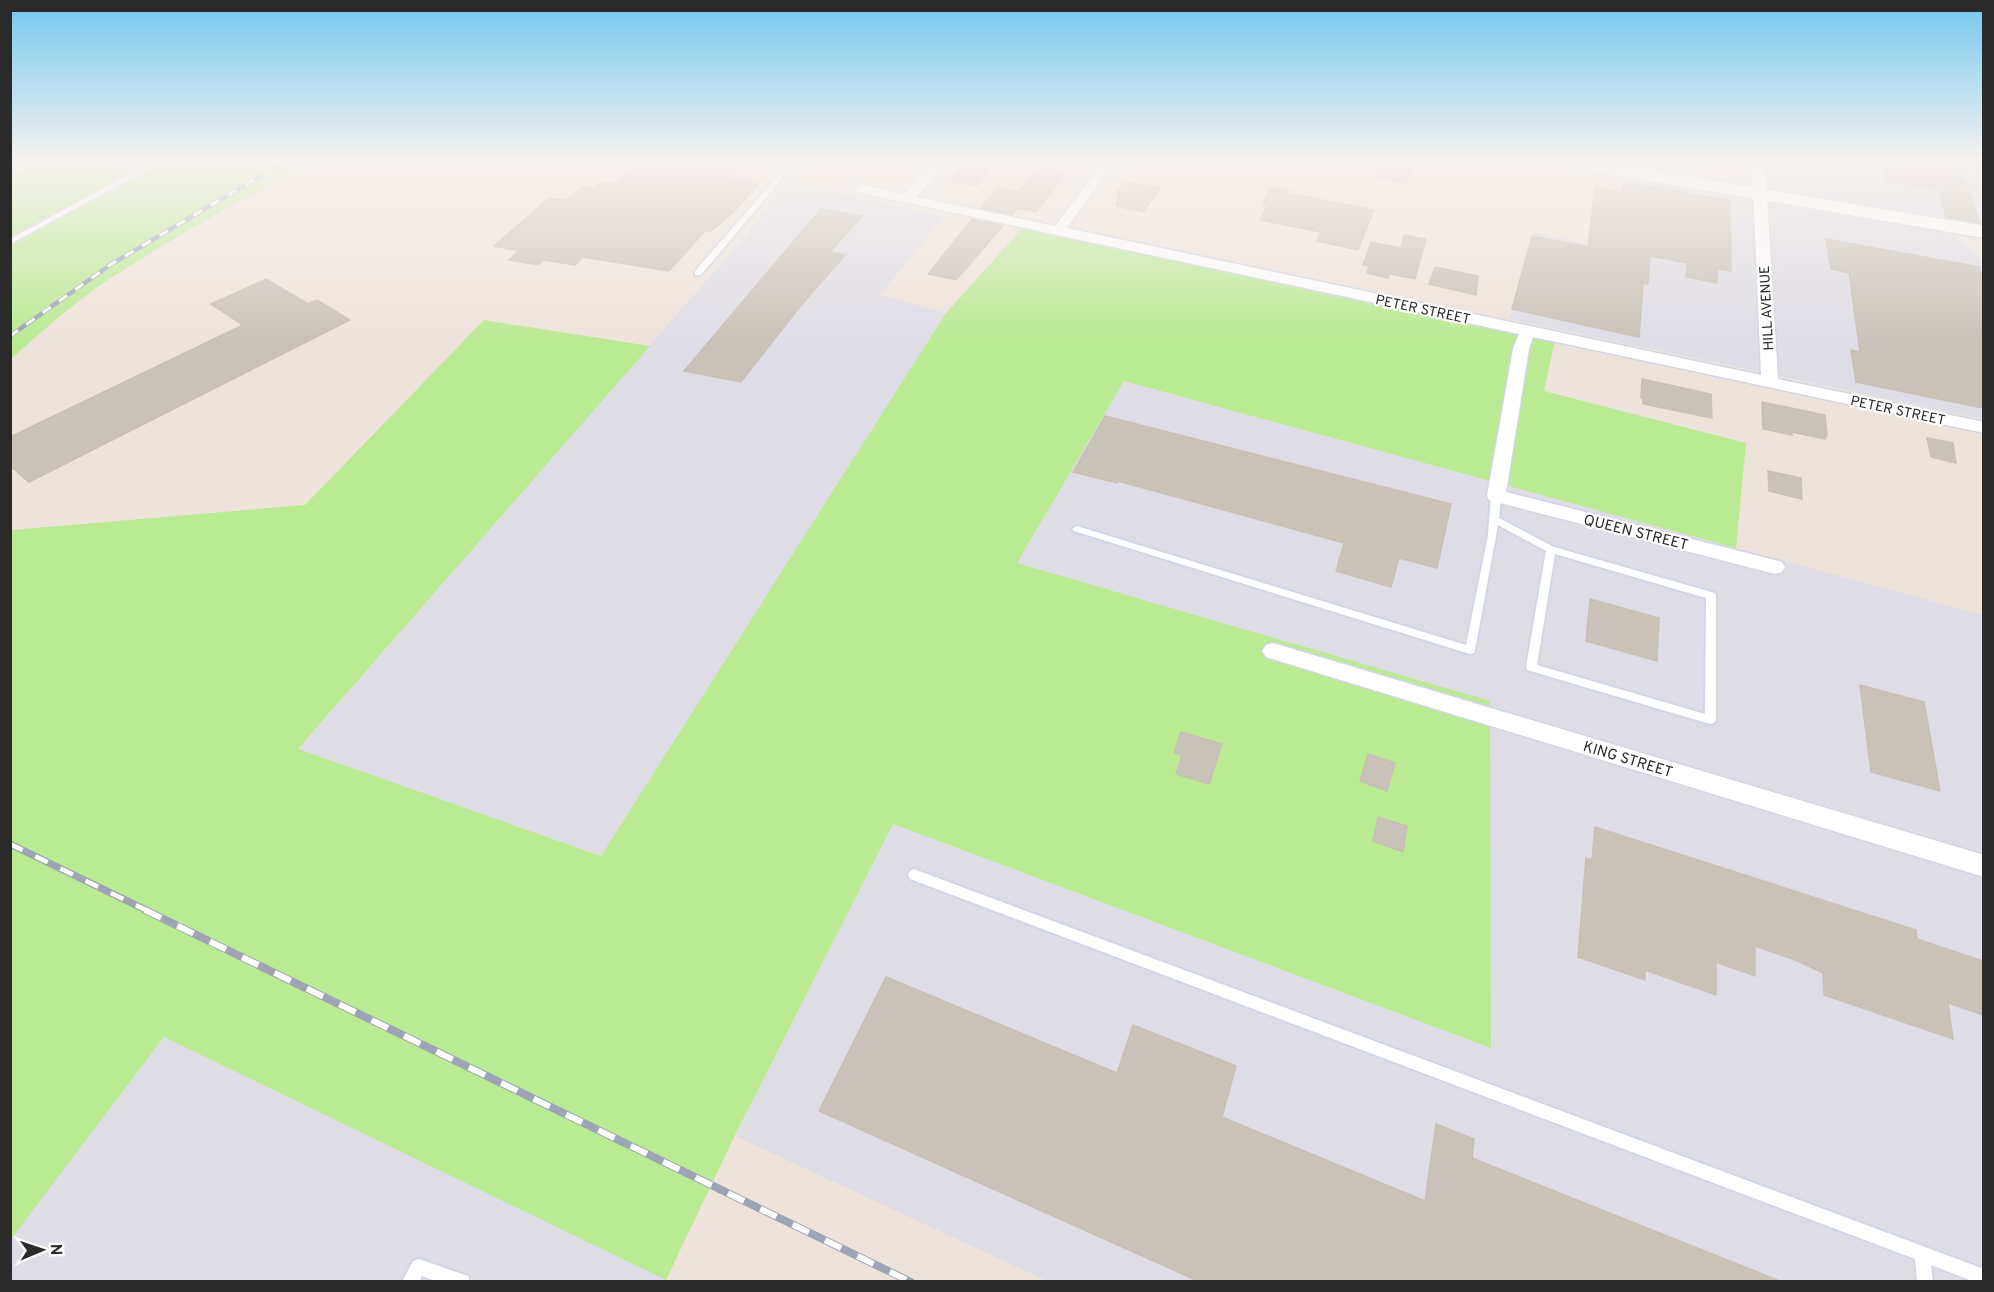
<svg xmlns="http://www.w3.org/2000/svg" width="1994" height="1292" font-family="Overpass,sans-serif">
<rect width="100%" height="100%" fill="#eee3db"/>
<g fill="#dedce5">
<path d="M1765 162H1983V227L1780 192 1768 184Z"/>
<path d="M1622 176 1785 203 1816 211 1909 227 1938 230 1963 241 1983 262V419L1510 319 1533 232 1613 250Z"/>
<path d="M792 182 943 217 880 295 946 313 602 856 298 750Z"/>
<path d="M1123 381 1983 615V1281H1047L735 1136 893 824 1491 1048 1489 701 1017 564Z"/>
<path d="M164 1037 670 1281H11L10 1239Z"/>
</g>
<g fill="#baea92">
<path d="M43 162H309C239 202 166 241 99 286 68 308 39 334 11 359V177Z"/>
<path d="M1025 225 1555 339 1544 391 1746 443 1736 548 1124 381 1017 563 1490 701 1491 1048 893 824 735 1135 666 1280 164 1037 11 1239V530L305 505 484 320 650 346 298 749 601 856 946 313Z"/>
</g>
<g fill="#c8c2b9" stroke="#c9bfb4" stroke-width="1.5">
<path d="M638 162H746L731 178 760 182 734 212 711 231H705L669 271 583 257 575 265 543 260 538 265 509 260 518 251 494 246 549 198 567 200 582 187 594 188 601 182 615 184Z"/>
<path d="M964 162H970L992 165 978 186 950 181Z"/>
<path d="M1381 162H1414L1406 183 1374 177Z"/>
<path d="M1882 162H1958L1980 223 1947 218 1938 189 1886 181Z"/>
<path d="M1041 166 1067 171 1036 212 1017 208 1012 215 981 208 997 188 1018 192Z"/>
<path d="M1124 181 1160 188 1143 212 1116 206 1119 190Z"/>
<path d="M1623 182 1730 201 1731 271 1717 269V283L1686 277 1687 263 1650 256 1648 284 1643 283 1639 337 1512 309 1532 236 1588 247 1595 188 1622 193Z"/>
<path d="M1271 187 1290 191 1288 193 1374 210 1358 250 1317 241 1321 232 1260 220 1267 205 1263 204Z"/>
<path d="M821 209 862 216 830 252 845 255 798 309 741 382 684 371Z"/>
<path d="M972 219 1003 226 956 280 928 274Z"/>
<path d="M1404 235 1426 239 1415 279 1389 274 1388 278 1367 273 1369 266 1363 265 1371 242 1401 248Z"/>
<path d="M1826 239 1979 267 1983 281V408L1856 382 1851 350 1860 352 1849 273 1831 269Z"/>
<path d="M1435 267 1478 276 1476 295 1429 284Z"/>
<path d="M266 279 308 304 317 300 350 320 29 482 10 466V437L243 325 211 304Z"/>
<path d="M1642 379 1711 394 1712 418 1643 404V398H1641Z"/>
<path d="M1762 402 1825 415 1827 436 1825 435V439L1792 432V435L1763 429Z"/>
<path d="M1105 416 1451 504 1437 568 1399 558 1391 587 1336 571 1344 543 1118 481 1117 483 1073 472Z"/>
<path d="M1927 438 1953 443 1956 463 1931 457Z"/>
<path d="M1768 471 1801 478 1802 499 1769 491Z"/>
<path d="M1590 599 1659 618 1657 661 1586 641Z"/>
<path d="M1860 685 1924 702 1940 791 1871 772Z"/>
<path d="M1181 732 1222 744 1209 784 1176 774 1182 755 1174 753Z"/>
<path d="M1368 754 1395 763 1387 791 1360 781Z"/>
<path d="M1378 817 1407 826 1403 852 1373 841Z"/>
<path d="M1595 827 1916 930 1917 939 1983 961V1015L1948 1003 1953 1039 1824 995 1823 973 1798 961 1755 946V976L1716 962V995L1645 970V980L1578 957 1586 858 1592 860Z"/>
<path d="M886 977 1117 1073 1133 1025 1236 1066 1222 1117 1425 1201 1436 1124 1474 1139 1472 1158 1780 1281H1198L819 1111Z"/>
</g>
<g fill="none" stroke-linecap="round" stroke-linejoin="round">
<defs>
<g id="service">
<path d="M153 162H160L10 244V239Z"/>
<path d="M790 162H796L701 275H695V271Z"/>
<path d="M1496 493 1501 496 1499 518 1554 547 1715 593 1716 596V720L1714 723 1710 724 1527 670 1526 667 1546 551 1498 525 1475 650 1474 653 1470 654 1074 531 1072 529 1077 526 1080 527 1466 645 1488 535 1491 496ZM1555 554 1706 598 1705 714 1537 665Z"/>
<path d="M914 869 1984 1269V1282H1975L1931 1265 1933 1282H1917L1915 1259 910 879 908 875 910 871Z"/>
<path d="M419 1259 468 1276 470 1282H438L422 1276 419 1282H402L413 1261Z"/>
</g>
<g id="minor">
<path d="M932 162H945L917 197 1055 226 1103 162H1115L1067 228 1761 375 1752 162H1765L1778 379 1984 422V433L1533 337 1529 349 1506 492 1775 560 1782 562 1785 567 1782 572 1775 574 1496 502 1489 500 1487 496 1513 349 1519 334 908 203 857 192 855 189 862 185 905 194Z"/>
<path d="M1273 643 1984 855V877L1266 657 1262 651 1266 645Z"/>
</g>
<path id="secondary" d="M1565 162H1604L1984 226V238L1574 168 1567 166Z"/>
</defs>
<use href="#service" stroke="#d0d6e5" stroke-width="4"/>
<use href="#minor" stroke="#d0d6e5" stroke-width="3"/>
<use href="#secondary" stroke="#d0d6e5" stroke-width="3"/>
<use href="#service" fill="#fff" fill-rule="evenodd"/>
<use href="#minor" fill="#fff" fill-rule="evenodd"/>
<use href="#secondary" fill="#fff" fill-rule="evenodd"/>
<defs>
<path id="rail-far2" d="M10 336 110 265 284 162"/>
<path id="rail-far1" d="M10 844 148 911"/>
<path id="rail" d="M145 910 911 1282"/>
</defs>
<use href="#rail-far2" stroke="#9da4b6" stroke-width="4.5"/>
<use href="#rail-far1" stroke="#9da4b6" stroke-width="7"/>
<use href="#rail" stroke="#9da4b6" stroke-width="8"/>
<use href="#rail-far2" stroke="#fff" stroke-width="3" stroke-dasharray="10" stroke-linecap="butt"/>
<use href="#rail-far1" stroke="#fff" stroke-width="4.5" stroke-dasharray="14" stroke-linecap="butt"/>
<use href="#rail" stroke="#fff" stroke-width="6" stroke-dasharray="18" stroke-linecap="butt"/>
</g>
<linearGradient id="sky" x2="0" y2="1"><stop stop-color="#73c7ef"/><stop offset="0.47" stop-color="#f7f2ef"/><stop offset="1" stop-color="#f7f2ef" stop-opacity="0"/></linearGradient>
<rect width="1994" height="342" fill="url(#sky)"/>
<g text-anchor="middle" stroke-width="4.5" stroke-linejoin="round" paint-order="stroke">
<g font-size="14" fill="#2a2a2a" stroke="#fff">
<text transform="translate(1766 308) rotate(-93)" y="5">HILL AVENUE</text>
<text transform="translate(1423 309) rotate(12)" y="5">PETER STREET</text>
<text transform="translate(1898 410) rotate(12)" y="5">PETER STREET</text>
</g>
<g font-size="15" fill="#2a2a2a" stroke="#fff">
<text transform="translate(1636 532) rotate(14)" y="5">QUEEN STREET</text>
<text transform="translate(1628 759) rotate(17)" y="5">KING STREET</text>
</g>
</g>
<rect width="1994" height="1292" fill="none" stroke="#2a2a2a" stroke-width="24"/>
<g transform="translate(42 1250) rotate(88)" stroke="#ffffff" stroke-width="4.5" paint-order="stroke">
<path d="M0-4.5L10 22L0 15L-10 22Z" fill="#2a2a2a"/>
<text y="-9" font-size="16" font-weight="bold" text-anchor="middle" fill="#2a2a2a">N</text>
</g>
</svg>
